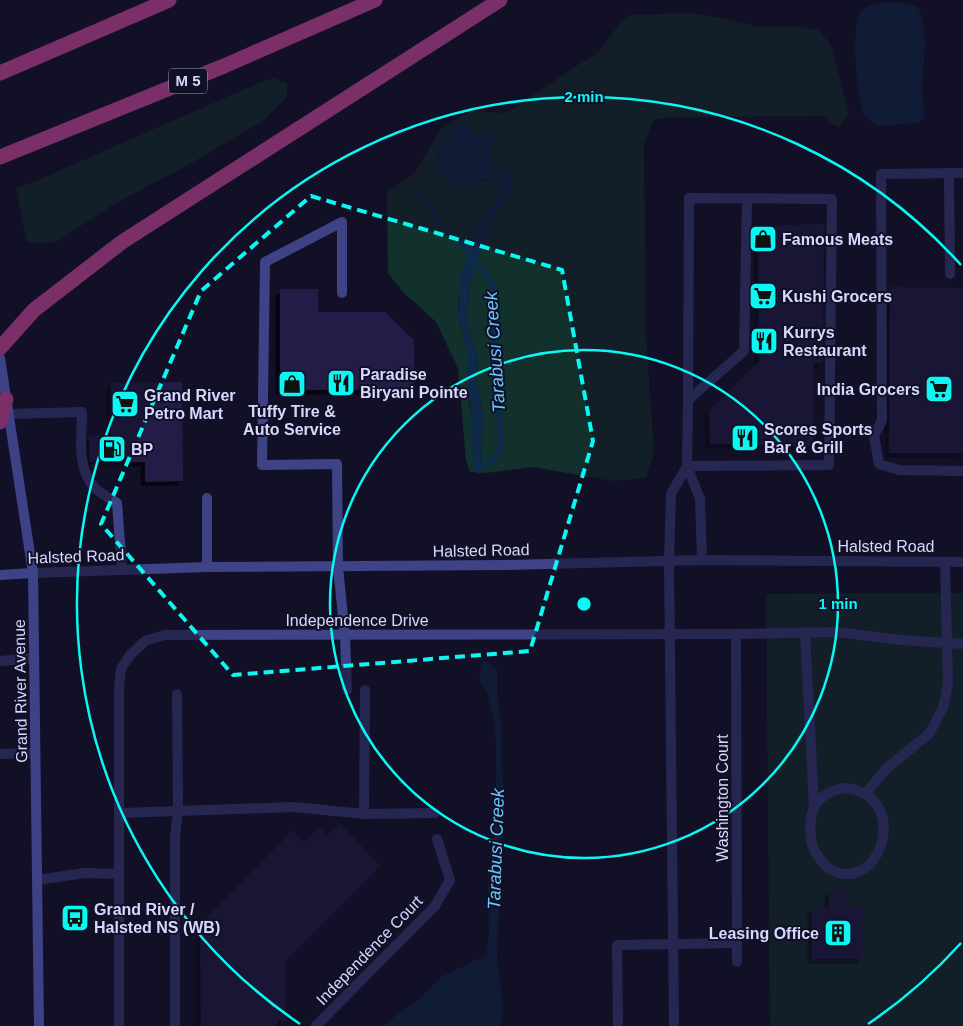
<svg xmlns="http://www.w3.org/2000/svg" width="963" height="1026" font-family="Arial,sans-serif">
<defs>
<filter id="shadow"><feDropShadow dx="-4.5" dy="4.5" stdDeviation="0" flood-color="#0009"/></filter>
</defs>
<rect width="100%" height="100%" fill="#121027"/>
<g fill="#13312c" fill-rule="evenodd">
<path d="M690 13 727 19 759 27 799 26 820 31 831 46 849 113 838 128 823 116 676 117 653 120 644 146 646 337 654 453 646 478 613 481 533 467 486 473 470 472 466 460 458 368 436 322 403 292 388 273 387 192 415 173 440 130 469 111 507 113 578 65 599 52 619 24 630 15ZM464 122 477 137 483 134 490 152 489 159 492 167 505 168 514 176 511 192 499 210 480 249 470 283 468 304V327L478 359 476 380 483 413 481 470 467 390V348L458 318V301L461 278 481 221 500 193 501 181 492 178 479 182 441 172 437 156 438 143 450 140 457 123Z"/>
<path d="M274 78 287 84V97L264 120 188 165 116 203 56 242 27 243 16 188 36 181 252 86Z"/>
<path d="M963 593V1026H770L766 594Z"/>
</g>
<g fill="#0e2a48">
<path d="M898 2 918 7C930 40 923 55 922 87 922 97 924 108 925 118L916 123 877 126C874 123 867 120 865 116 856 101 852 31 859 15 866 2 885 3 898 2Z"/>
<path d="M464 122 469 123 472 132 477 136 491 133 493 135 490 165 492 167C501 168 509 167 514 175L511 192 499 210 480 249 470 283 468 304V327L478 359 476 380 483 413 481 471 473 469 471 408 467 390V348L458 318 459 284 468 253 481 221 500 193 501 181C490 172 473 186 460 186 439 186 436 158 438 143L450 140 457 123Z"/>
<path d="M483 661H489L491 667 497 668V692L501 725 504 814 500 872 497 959 503 1007 501 1026H382L418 1000 441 977 486 955 489 934 488 886 496 812V743L494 720 487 693 481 683 479 673Z"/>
</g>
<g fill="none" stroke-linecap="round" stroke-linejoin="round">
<path stroke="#0e2a48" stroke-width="6" d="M417 189 429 204 432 212 438 218 450 234 462 244 492 284 501 447C494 460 489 462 478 470"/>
</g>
<g fill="#201d47" filter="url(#shadow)">
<path d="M824 224 823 363H814L813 446 710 444 709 411 759 361 758 226Z"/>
<path d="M890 287 963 288V453H889Z"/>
<path d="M280 289H318V312H385L414 340V390H280Z"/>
<path d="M182 382 183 481 145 482V462H90L89 436H111V383Z"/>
<path d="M339 823 381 866 286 961V1021H278V1026H201L200 924 293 830 304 842 319 827 327 835Z"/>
<path d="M846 889V907H863V959H812V908L829 907V890Z"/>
</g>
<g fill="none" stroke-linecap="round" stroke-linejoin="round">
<g stroke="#3d4385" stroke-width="10">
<path d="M949 173 950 274"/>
<path d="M963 173 881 174 882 420 874 436 879 464 899 470 963 471"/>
<path d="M342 293V222L265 262 262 465 337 464 338 567 345 636 347 690"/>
<path d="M688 400 687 466 700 499 702 560"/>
<path d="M8 414 82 412C82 437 76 467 94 487 100 494 110 498 117 503L122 569"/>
<path d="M687 466 829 465 832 199 689 198 688 400 744 351 747 199"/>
<path d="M207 567V498"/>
<path d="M805 632 814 806"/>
<path d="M0 661 34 658"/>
<path d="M177 694 178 811 294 807 364 814 435 813"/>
<path d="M0 754 35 753"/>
<path d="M843 788C908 791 886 885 839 873 833 871 830 870 826 866 819 858 812 850 811 839 808 811 814 795 843 788Z"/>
<path d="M866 793 887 768 929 734 943 708 948 684 945 562"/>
<path d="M120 813 178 811 175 837V1026"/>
<path d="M364 814 365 690"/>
<path d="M37 880 85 873 119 874"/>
<path d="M316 1026 435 906 450 880 437 839"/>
<path d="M618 1026 617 945 737 943"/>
<path d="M674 1026 669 561 671 494 687 466"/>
</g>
<g stroke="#3d4385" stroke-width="10">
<path d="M736 634 737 962"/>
<path d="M119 1026V688L121 669 130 655 145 641 165 635 736 634 837 632 901 640 963 644"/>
</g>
<path stroke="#3d4385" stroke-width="10" d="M33 573 207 567 505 565 702 560 963 562"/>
<g stroke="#717efb" stroke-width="10">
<path d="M0 358 33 573 39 1026"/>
<path d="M0 575 33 573"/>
</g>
<g stroke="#fa56b8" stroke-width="15">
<path d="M0 73 169 0"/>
<path d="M0 157 224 66 375 0"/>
<path d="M0 348 34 310 122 242 500 0"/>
<path d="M0 422 6 399"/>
</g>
</g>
<path d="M0 0H963V1026H0ZM311 196 562 270 593 441 530 651 233 675 101 524 201 291Z" fill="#121027" fill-opacity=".55" fill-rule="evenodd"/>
<path fill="none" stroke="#09f8f4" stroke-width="4" stroke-dasharray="10 6" stroke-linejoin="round" d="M311 196 562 270 593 441 530 651 233 675 101 524 201 291Z"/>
<g fill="none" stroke="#09f8f4" stroke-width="2.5">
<circle cx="584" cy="604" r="254"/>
<path d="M961 943A507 507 0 0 1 868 1024M300 1024A507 507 0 1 1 961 265"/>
</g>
<defs>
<symbol id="shop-square" viewBox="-11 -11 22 22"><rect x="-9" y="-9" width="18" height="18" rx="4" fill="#09f8f4" stroke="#121027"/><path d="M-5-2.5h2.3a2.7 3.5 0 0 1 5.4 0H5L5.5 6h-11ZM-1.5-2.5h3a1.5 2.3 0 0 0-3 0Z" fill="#111"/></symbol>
<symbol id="supermarket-square" viewBox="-11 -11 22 22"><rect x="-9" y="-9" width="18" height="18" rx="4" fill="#09f8f4" stroke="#121027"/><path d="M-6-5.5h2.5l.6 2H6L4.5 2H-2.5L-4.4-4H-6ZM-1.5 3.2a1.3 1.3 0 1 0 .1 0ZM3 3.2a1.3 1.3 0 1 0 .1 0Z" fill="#111"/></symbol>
<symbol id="restaurant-square" viewBox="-11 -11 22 22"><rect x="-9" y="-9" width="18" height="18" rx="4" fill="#09f8f4" stroke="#121027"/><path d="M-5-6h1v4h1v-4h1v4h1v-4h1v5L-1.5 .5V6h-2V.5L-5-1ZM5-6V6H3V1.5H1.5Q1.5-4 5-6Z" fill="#111"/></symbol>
<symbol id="fuel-square" viewBox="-11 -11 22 22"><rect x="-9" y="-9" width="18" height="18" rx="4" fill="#09f8f4" stroke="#121027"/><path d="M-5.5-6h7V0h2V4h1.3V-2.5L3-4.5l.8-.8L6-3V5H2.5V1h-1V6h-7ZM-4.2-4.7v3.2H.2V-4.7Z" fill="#111"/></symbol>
<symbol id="bus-square" viewBox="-11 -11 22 22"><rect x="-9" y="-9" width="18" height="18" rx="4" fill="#09f8f4" stroke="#121027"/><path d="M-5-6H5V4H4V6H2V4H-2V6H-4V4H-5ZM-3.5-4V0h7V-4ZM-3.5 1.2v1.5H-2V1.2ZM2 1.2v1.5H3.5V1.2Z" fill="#111"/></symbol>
<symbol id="building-square" viewBox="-11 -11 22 22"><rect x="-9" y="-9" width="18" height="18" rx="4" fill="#09f8f4" stroke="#121027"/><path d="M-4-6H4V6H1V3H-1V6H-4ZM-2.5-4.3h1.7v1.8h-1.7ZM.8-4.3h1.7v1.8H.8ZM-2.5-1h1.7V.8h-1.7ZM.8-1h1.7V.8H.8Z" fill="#111"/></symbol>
</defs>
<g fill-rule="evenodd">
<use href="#shop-square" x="747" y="223" width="32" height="32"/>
<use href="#supermarket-square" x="747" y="280" width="32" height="32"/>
<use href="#restaurant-square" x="748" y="325" width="32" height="32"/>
<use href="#restaurant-square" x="325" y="367" width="32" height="32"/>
<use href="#shop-square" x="276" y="368" width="32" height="32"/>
<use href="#supermarket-square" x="923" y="373" width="32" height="32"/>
<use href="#supermarket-square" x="109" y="388" width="32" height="32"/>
<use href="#restaurant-square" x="729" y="422" width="32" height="32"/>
<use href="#fuel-square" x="96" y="433" width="32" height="32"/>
<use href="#bus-square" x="59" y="902" width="32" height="32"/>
<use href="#building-square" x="822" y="917" width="32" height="32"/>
</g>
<g text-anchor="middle" stroke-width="4" stroke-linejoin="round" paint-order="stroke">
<rect fill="#121027" stroke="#9c9cbe" stroke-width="1" x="169" y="68.5" width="38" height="25" rx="4"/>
<g font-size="15" font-weight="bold" fill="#d7d8fe">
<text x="188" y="86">M 5</text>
</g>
<g font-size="16" font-weight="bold" fill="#d7d8fe" stroke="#121027" text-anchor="start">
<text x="782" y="245">Famous Meats</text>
<text x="782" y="302">Kushi Grocers</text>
<text x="783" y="338">Kurrys<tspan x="783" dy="18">Restaurant</tspan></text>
<text x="360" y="380">Paradise<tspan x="360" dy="18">Biryani Pointe</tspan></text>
<text x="920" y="395" text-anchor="end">India Grocers</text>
<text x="144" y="401">Grand River<tspan x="144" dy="18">Petro Mart</tspan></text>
<text x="292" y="417" text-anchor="middle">Tuffy Tire &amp;<tspan x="292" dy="18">Auto Service</tspan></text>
<text x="764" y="435">Scores Sports<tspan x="764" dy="18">Bar &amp; Grill</tspan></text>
<text x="131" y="455">BP</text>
<text x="94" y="915">Grand River /<tspan x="94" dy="18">Halsted NS (WB)</tspan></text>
<text x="819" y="939" text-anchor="end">Leasing Office</text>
</g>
<g font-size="16" fill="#d7d8fe" stroke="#121027">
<text x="886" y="552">Halsted Road</text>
<text transform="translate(481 550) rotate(-1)" y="6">Halsted Road</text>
<text transform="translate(76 556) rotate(-2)" y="6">Halsted Road</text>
<text x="357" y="626">Independence Drive</text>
<text transform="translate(20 691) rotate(-91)" y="6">Grand River Avenue</text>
<text transform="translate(722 798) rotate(-90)" y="6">Washington Court</text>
<text transform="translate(369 950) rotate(-46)" y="6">Independence Court</text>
</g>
<g font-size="18" font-style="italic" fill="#69c8fb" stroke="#121027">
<text transform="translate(495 352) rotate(-94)" y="6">Tarabusi Creek</text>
<text transform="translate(496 849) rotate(-88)" y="6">Tarabusi Creek</text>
</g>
</g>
<circle cx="584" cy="604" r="8" fill="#09f8f4" stroke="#121027" stroke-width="2.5"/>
<g font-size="15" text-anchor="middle" font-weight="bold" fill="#09f8f4" stroke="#121027" stroke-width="4" stroke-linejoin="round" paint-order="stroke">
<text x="584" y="102">2 min</text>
<text x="838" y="609">1 min</text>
</g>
</svg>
